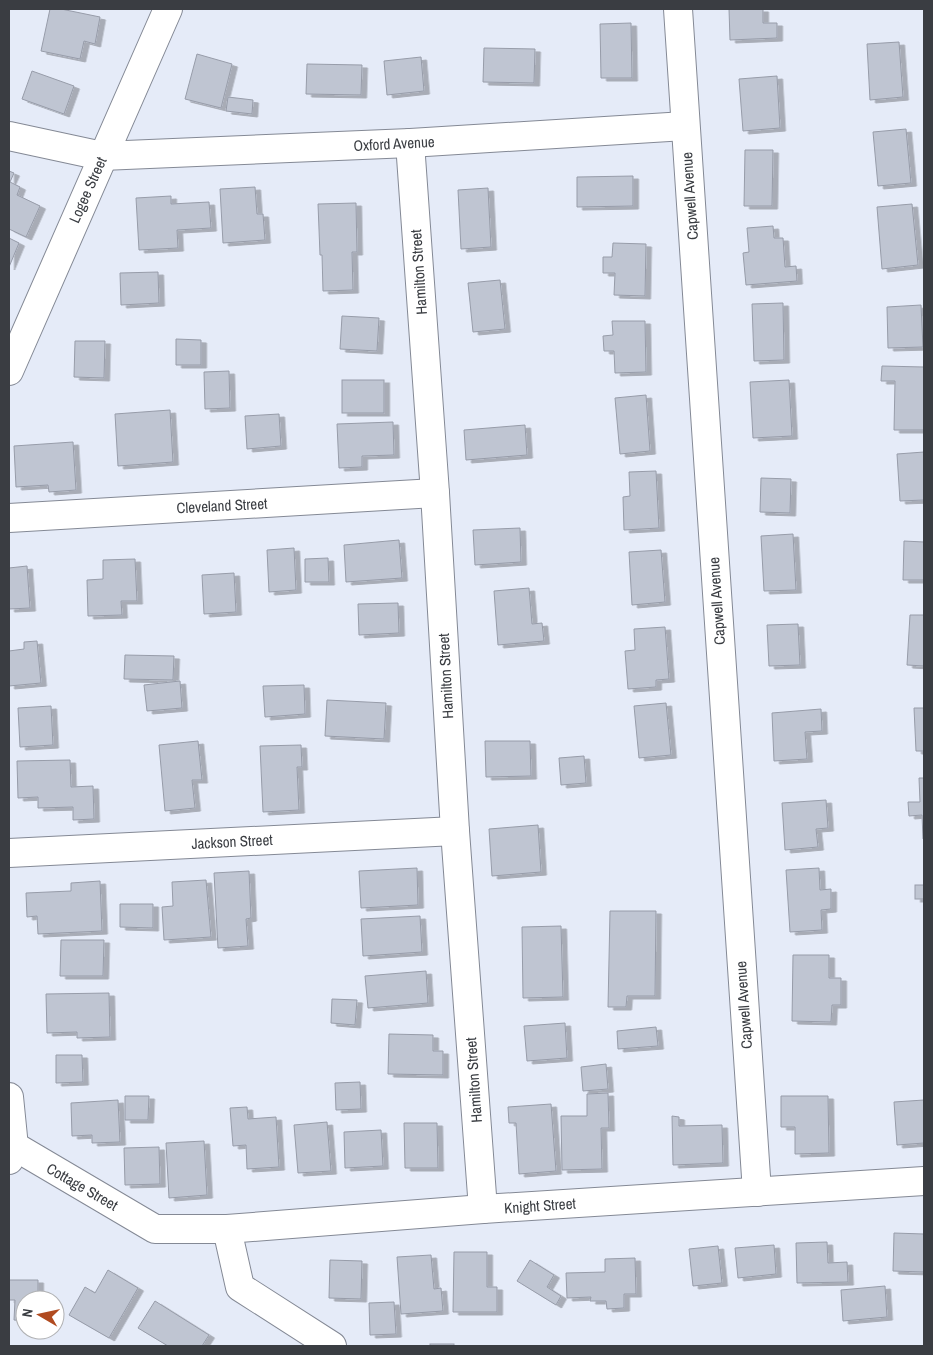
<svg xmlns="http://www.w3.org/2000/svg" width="933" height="1355" font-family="'Archivo Narrow',sans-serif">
<defs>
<filter id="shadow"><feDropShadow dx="5.5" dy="3" stdDeviation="0" flood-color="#0004"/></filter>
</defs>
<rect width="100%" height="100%" fill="#e5ebf8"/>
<g fill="#bfc5d2" stroke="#979ca9" filter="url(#shadow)">
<path d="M50 9H61L100 17 95 44 84 41 80 59 41 51Z"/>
<path d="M729 9H763V23H777V38L730 40Z"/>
<path d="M631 23 632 78H601L600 24Z"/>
<path d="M899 42 903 97 870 100 867 44Z"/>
<path d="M484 48 535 49 534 83 483 82Z"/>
<path d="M197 54 232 64 221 108 185 99Z"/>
<path d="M421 57 424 91 387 95 384 61Z"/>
<path d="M307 64 362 65 361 95 306 94Z"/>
<path d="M32 71 74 86 64 114 22 99Z"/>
<path d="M777 76 780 128 743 131 739 79Z"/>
<path d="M228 97 253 100 252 114 226 111Z"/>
<path d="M906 129 911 183 878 186 873 132Z"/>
<path d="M745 150H773L772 206H744Z"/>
<path d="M9 171 14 173 10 182 20 187 17 195 40 206 26 237 9 229Z"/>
<path d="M633 176V206L577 207V177Z"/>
<path d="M255 187 257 214H263L265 240 223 243 220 189Z"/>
<path d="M488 188 491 247 461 249 458 190Z"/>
<path d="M171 196V204L209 202 211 228 177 230 178 248 139 250 136 198Z"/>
<path d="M356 203 357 252H352L353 290 323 291 322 255H320L318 204Z"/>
<path d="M912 204 918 265 882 269 877 207Z"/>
<path d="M773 226 774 238H783L785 267 796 266 797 281 746 285 743 253 749 252 747 228Z"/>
<path d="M9 238 19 243 9 267Z"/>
<path d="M613 243 646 244 645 296 614 295 615 273H603V257H612Z"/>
<path d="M158 272 159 303 121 305 120 273Z"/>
<path d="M500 280 505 329 473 332 468 283Z"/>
<path d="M783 303 784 360 754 361 752 304Z"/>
<path d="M921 305 923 347 888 348 887 307Z"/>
<path d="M342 316 379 318 377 351 340 349Z"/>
<path d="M612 321H645L646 372 615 373 614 351H604L603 336 613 335Z"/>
<path d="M176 339 201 340V365H176Z"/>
<path d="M75 341H105L104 378 74 377Z"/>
<path d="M882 366 924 367V430H894L895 381H881Z"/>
<path d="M229 371 230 408 205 409 204 372Z"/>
<rect x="342" y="380" width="42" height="33"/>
<path d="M789 380 792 436 753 438 750 382Z"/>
<path d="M646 395 650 451 620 454 615 398Z"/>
<path d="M170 410 173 462 118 466 115 414Z"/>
<path d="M279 414 281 446 247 449 245 416Z"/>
<path d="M393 422 394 455 362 456V467L339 468 337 424Z"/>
<path d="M525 425 527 455 466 460 464 430Z"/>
<path d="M73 442 76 490 49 492 48 485 16 487 14 446Z"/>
<path d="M924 452V500L900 501 897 454Z"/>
<path d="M656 471 659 528 624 530 623 497 630 496 629 472Z"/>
<path d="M761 478 791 479 790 513 760 512Z"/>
<path d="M520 528 521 562 475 565 473 530Z"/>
<path d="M793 534 796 590 764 591 761 536Z"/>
<path d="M399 540 402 578 346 582 344 545Z"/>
<path d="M904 541 924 542V580H903Z"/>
<path d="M294 548 296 590 269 592 267 550Z"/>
<path d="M661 550 665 602 632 605 629 552Z"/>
<path d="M328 558 329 582H305V559Z"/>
<path d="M135 559 137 601H121L122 615 88 616 87 580 103 579V560Z"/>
<path d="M27 566 30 608 9 609V568Z"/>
<path d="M234 573 236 612 204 614 202 575Z"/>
<path d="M529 588 532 624 542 623 544 641 498 645 494 591Z"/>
<path d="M398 603 399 633 359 635 358 604Z"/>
<path d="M910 615H924V666L907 665Z"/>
<path d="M798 624 800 665 769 666 767 625Z"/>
<path d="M665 627 669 679 656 680V687L628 689 625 651 635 650 634 629Z"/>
<path d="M37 641 41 683 9 686V651L24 649V642Z"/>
<path d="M125 655 174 656 173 680 124 679Z"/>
<path d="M180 681 182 708 147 711 144 685Z"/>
<path d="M304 685 305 714 265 717 263 686Z"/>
<path d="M327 700 386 703 384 739 325 736Z"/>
<path d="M666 703 671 755 639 758 634 706Z"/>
<path d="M51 706 53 745 20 747 18 708Z"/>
<path d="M914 708H924V751H916Z"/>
<path d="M821 709 822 731 805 732 807 759 774 761 772 713Z"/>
<path d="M198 741 202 780H192L195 808 165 811 159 745Z"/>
<path d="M485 741H530L531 776 486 777Z"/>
<path d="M301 745 302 767H297L299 810 263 812 260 746Z"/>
<path d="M584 756 586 783 561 785 559 758Z"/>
<path d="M70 760 71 787 93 786 94 819 73 820V807L38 808V797L18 798 17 761Z"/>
<path d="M919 778H924V839H923L922 815 909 816 908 802H920Z"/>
<path d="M826 800 828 828 816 829 818 847 785 850 782 803Z"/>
<path d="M538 825 541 872 492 876 489 829Z"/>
<path d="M417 868 418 905 361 908 359 871Z"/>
<path d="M819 868 820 890 831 889V909L821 910 822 930 790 932 786 870Z"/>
<path d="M249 871 251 918 246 919 248 946 218 948 214 873Z"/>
<path d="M206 880 211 937 164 940 162 907 173 906 172 882Z"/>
<path d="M100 881 102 931 38 934 37 916 27 917 26 893 71 891V883Z"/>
<rect x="915" y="885" width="9" height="14"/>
<path d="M120 904H153V928L120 927Z"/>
<path d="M610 911H656L655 996H627L626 1007H608Z"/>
<path d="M420 916 422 952 363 956 361 919Z"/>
<path d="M561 926 563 997 523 998 522 927Z"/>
<path d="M61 940H104L103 976H60Z"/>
<path d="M793 955H829V978H841V1005H832L831 1022 792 1021Z"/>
<path d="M426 971 428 1003 368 1008 365 976Z"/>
<path d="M109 993 110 1037 77 1038V1032L47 1033 46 994Z"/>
<path d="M332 999 357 1000 355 1025 331 1023Z"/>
<path d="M565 1023 567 1058 527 1061 524 1026Z"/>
<path d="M656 1027 658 1046 618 1049 617 1031Z"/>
<path d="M389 1034 433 1035V1051H443V1075L388 1074Z"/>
<path d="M56 1055H82L83 1082 56 1083Z"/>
<path d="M606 1064 608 1089 583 1091 581 1067Z"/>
<path d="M360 1082 361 1109 336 1110 335 1083Z"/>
<path d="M608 1093 609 1128H601L602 1169 562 1170 561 1116H587V1094Z"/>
<path d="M125 1096H149L148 1120H125Z"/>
<path d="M781 1096H828L829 1153 795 1154V1127H781Z"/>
<path d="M118 1100 120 1142 92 1143V1135L72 1136 71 1103Z"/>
<path d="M924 1100V1143L897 1145 894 1102Z"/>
<path d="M551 1104 556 1171 519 1174 516 1123H509L508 1107Z"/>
<path d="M247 1107 248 1119 276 1117 279 1167 247 1169 246 1145 233 1146 230 1108Z"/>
<path d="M672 1116 679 1117V1126L722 1125 723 1163 673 1165Z"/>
<path d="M327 1122 331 1171 298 1173 294 1125Z"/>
<path d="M404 1123H437L438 1168H405Z"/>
<path d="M381 1130 383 1166 345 1168 344 1132Z"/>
<path d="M204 1141 207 1195 169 1198 166 1143Z"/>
<path d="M159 1147 160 1184 125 1185 124 1148Z"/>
<path d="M894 1233 924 1234V1272L893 1271Z"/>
<path d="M827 1242 828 1263 847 1262 848 1282 797 1283 796 1243Z"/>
<path d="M774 1245 776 1274 738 1278 735 1248Z"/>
<path d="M718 1246 722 1283 693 1286 689 1249Z"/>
<path d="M454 1252H487V1287H497V1312H453Z"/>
<path d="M431 1255 434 1289 441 1288 443 1311 401 1314 397 1257Z"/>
<path d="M635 1258 636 1294H624V1308L607 1309 606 1301H590L591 1297 567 1298 566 1273 605 1272V1259Z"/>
<path d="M330 1260 362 1261 361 1299 329 1298Z"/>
<path d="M530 1260 554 1275 547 1287 561 1296 556 1305 517 1281Z"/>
<path d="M108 1270 138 1288 109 1338 69 1315 85 1287 95 1293Z"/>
<path d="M9 1280H38V1300H25V1321L14 1320 15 1300H9Z"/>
<path d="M885 1286 887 1317 843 1321 841 1290Z"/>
<path d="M155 1301 209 1335 202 1346H168L138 1328Z"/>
<path d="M394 1302 396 1334 370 1335 369 1303Z"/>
<rect x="430" y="1344" width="24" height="2"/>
</g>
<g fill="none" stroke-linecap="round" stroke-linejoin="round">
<defs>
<g id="minor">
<path d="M678 9 757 1192"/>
<path d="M9 136 102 156 410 143 685 126"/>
<path d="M410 143 435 493 455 831 483 1209"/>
<path d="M9 371 168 9"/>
<path d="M9 518 435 493"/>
<path d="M9 853 455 831"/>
<path d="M9 1097 14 1147 9 1160"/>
<path d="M9 1143 155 1229H227L483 1209 924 1181"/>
<path d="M227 1229 240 1287 332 1346"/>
</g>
</defs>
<use href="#minor" stroke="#848995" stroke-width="30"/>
<use href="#minor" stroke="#fff" stroke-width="28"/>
</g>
<g text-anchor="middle" stroke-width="4" stroke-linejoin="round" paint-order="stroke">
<g font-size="15" fill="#3a3d42" stroke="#fff">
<text transform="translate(394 144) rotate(-3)" y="5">Oxford Avenue</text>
<text transform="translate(88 190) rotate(-66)" y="5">Logee Street</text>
<text transform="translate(690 196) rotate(-94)" y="5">Capwell Avenue</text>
<text transform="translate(419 272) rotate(-94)" y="5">Hamilton Street</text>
<text transform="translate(222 506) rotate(-3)" y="5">Cleveland Street</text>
<text transform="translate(717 601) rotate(-94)" y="5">Capwell Avenue</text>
<text transform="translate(446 676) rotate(-93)" y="5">Hamilton Street</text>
<text transform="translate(232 842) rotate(-3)" y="5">Jackson Street</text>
<text transform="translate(744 1005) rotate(-94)" y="5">Capwell Avenue</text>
<text transform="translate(474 1080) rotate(-94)" y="5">Hamilton Street</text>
<text transform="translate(82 1187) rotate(30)" y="5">Cottage Street</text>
<text transform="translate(540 1206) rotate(-4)" y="5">Knight Street</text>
</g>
</g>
<rect width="933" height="1355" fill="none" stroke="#3a3d42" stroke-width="20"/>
<g transform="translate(40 1315) rotate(279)"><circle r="24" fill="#ffffff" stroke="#b0b1b3"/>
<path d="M0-4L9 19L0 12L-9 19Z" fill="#b14b20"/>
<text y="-8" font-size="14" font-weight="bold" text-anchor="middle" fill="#3a3d42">N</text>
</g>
</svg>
